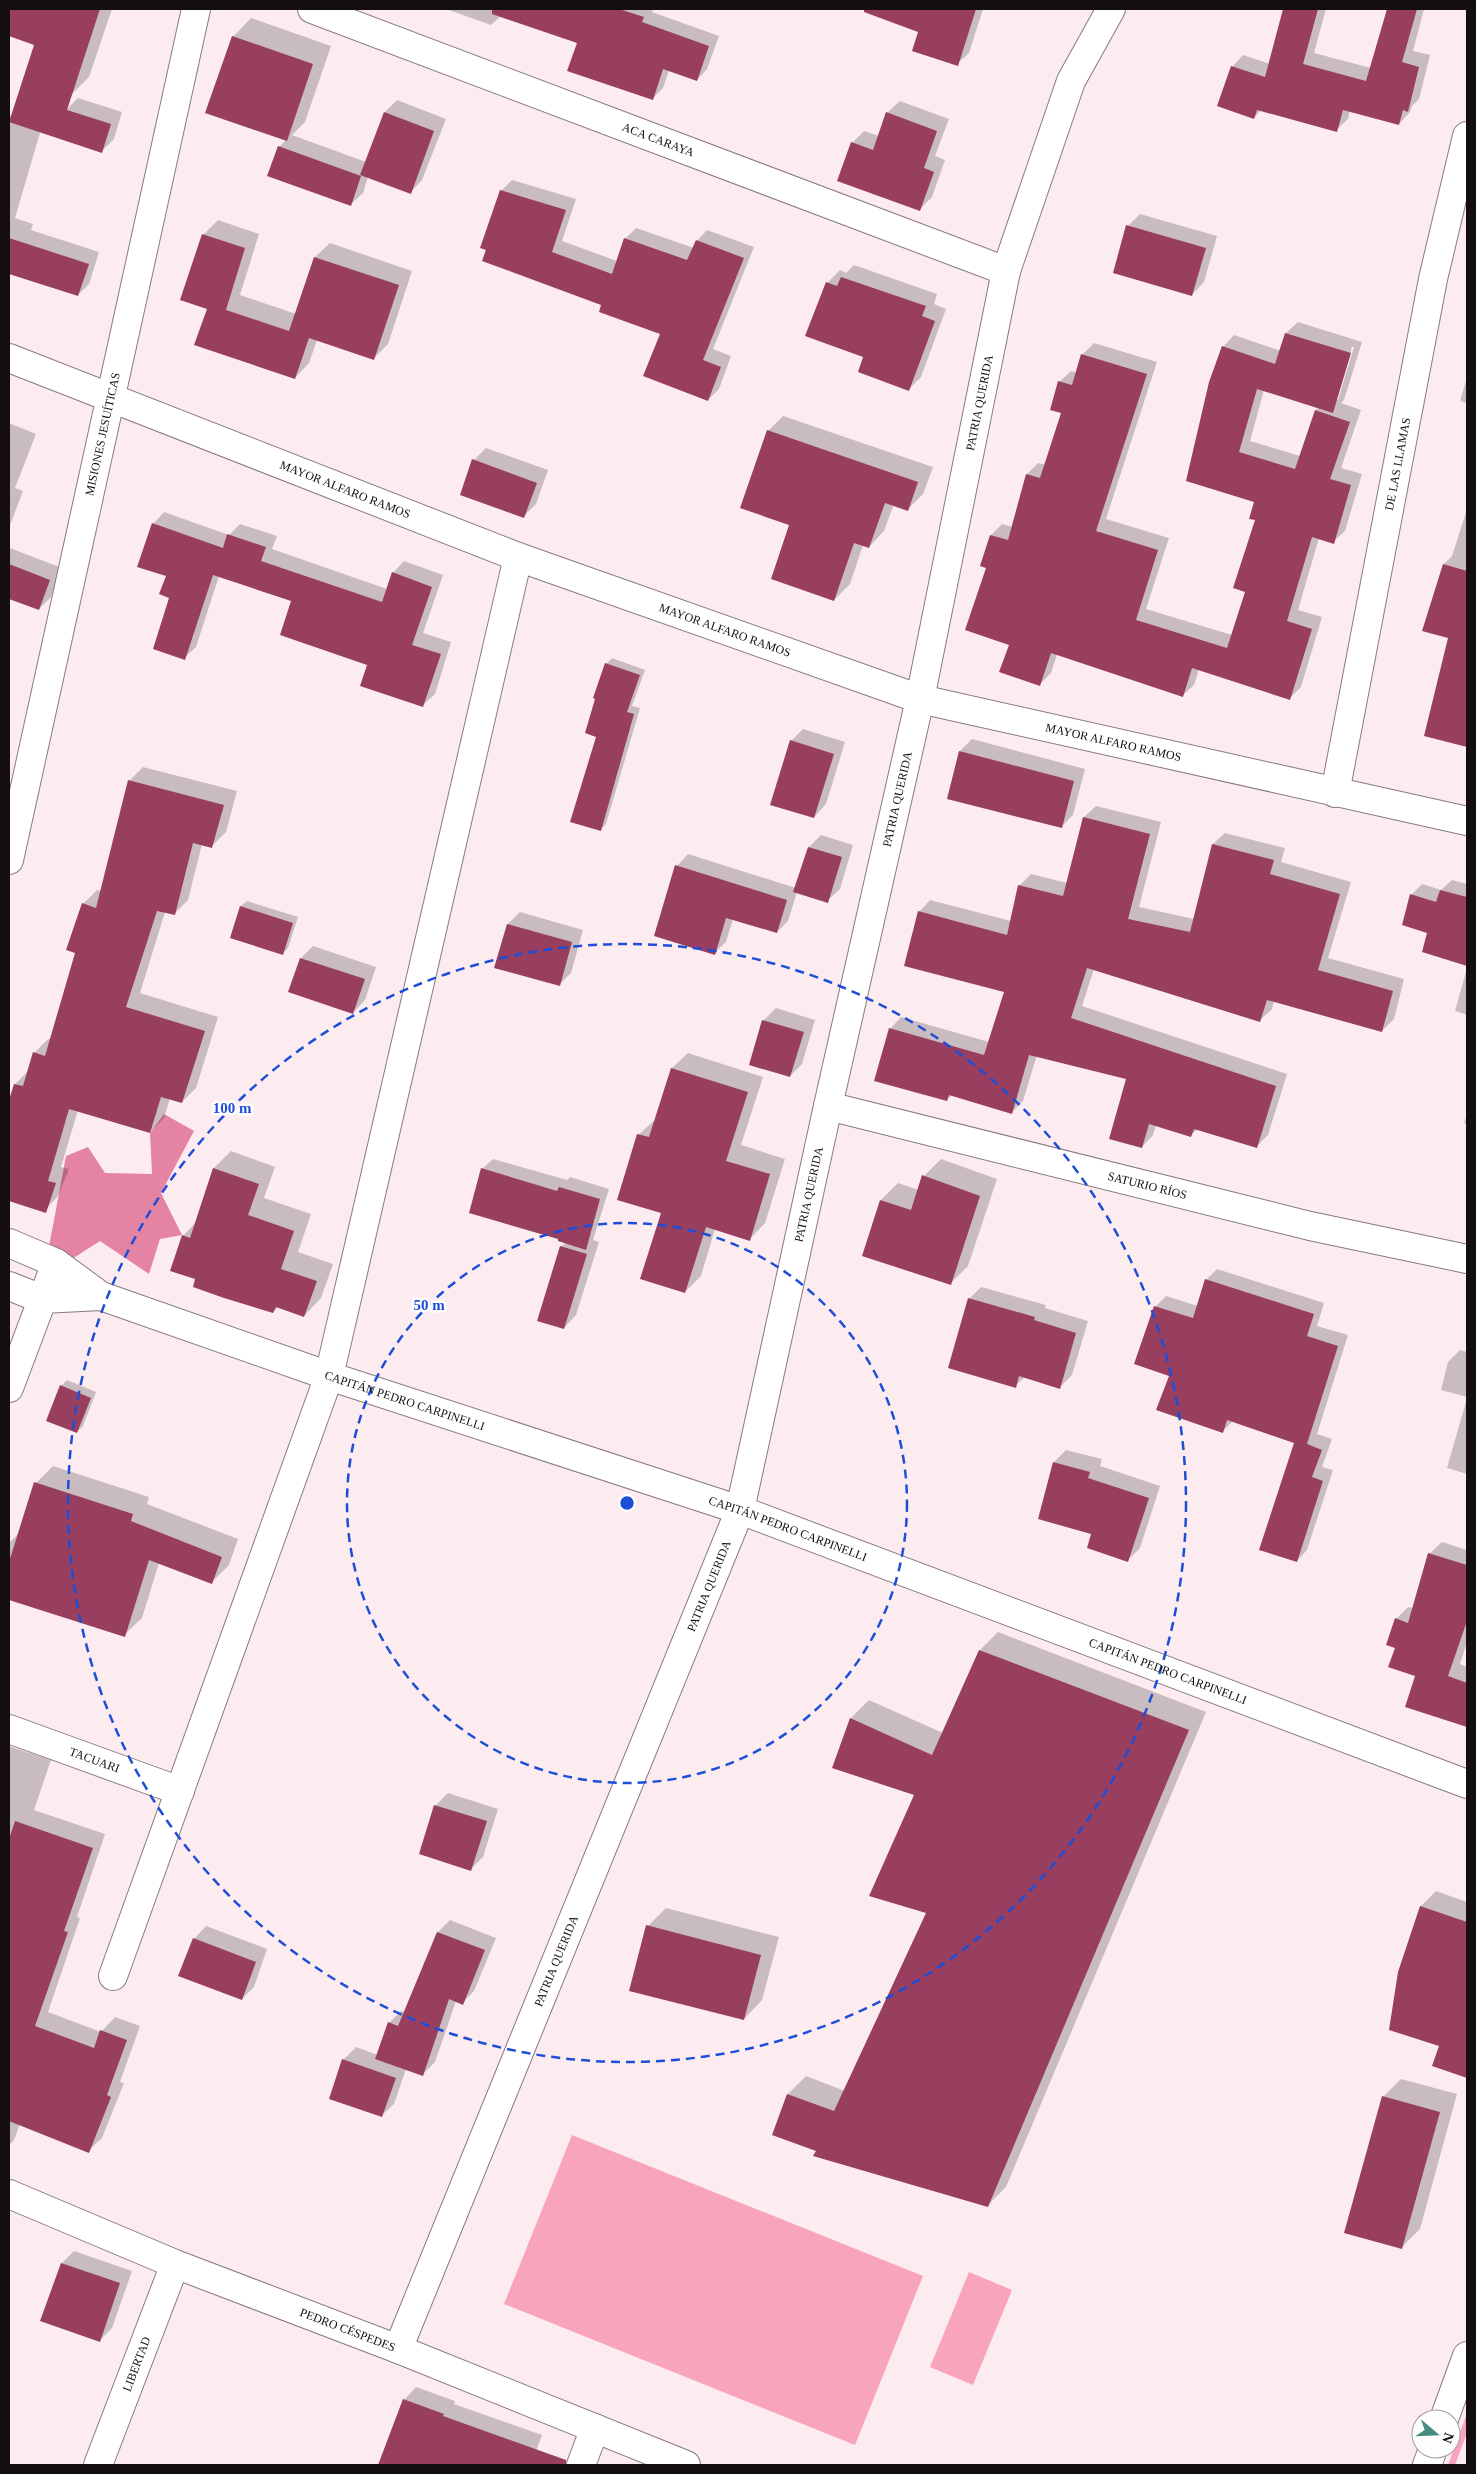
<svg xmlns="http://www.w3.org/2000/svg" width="1476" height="2474" font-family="Georgia,serif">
<rect width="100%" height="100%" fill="#fcecf0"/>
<g fill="#f8a4bd">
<path d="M572 2135 923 2276 855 2445 504 2304Z"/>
<path d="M969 2272 1012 2290 973 2385 930 2367Z"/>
<path d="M1467 2413V2433L1455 2465H1448Z"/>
</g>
<path fill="#e583a2" d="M164 1114 194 1131 161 1193 182 1235 160 1239 149 1274 100 1241 50 1273 45 1268 66 1156 88 1147 105 1173 152 1174 150 1133Z"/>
<g fill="#0003" fill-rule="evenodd">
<path d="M9 9H112L89 77 71 95 36 44 9 35Z"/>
<path d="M446 9H653L652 12 719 36 707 69 697 80 669 70 663 88 652 99 578 42 501 16 491 25Z"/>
<path d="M877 9H983L969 53 957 64 919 31 875 15Z"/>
<path d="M1285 9H1326L1314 53 1371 68 1388 9H1424L1413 51 1430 55 1419 99 1412 106 1410 112 1399 124 1350 110 1348 119 1336 130 1261 110 1254 118 1232 67 1243 55 1270 64Z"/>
<path d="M251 18 331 46 305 122 292 135 366 162 385 112 397 100 446 119 422 180 410 193 368 177 363 193 350 205 279 147 286 140 233 37Z"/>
<path d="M78 98 122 112 114 139 102 151 66 110Z"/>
<path d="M900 101 949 119 935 156 945 160 932 197 919 210 852 143 864 131 879 136 887 113Z"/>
<path d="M9 115 42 126 15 218 33 224 31 230 99 252 89 284 78 295 9 271Z"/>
<path d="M512 180 576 199 562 241 617 261 625 239 636 228 694 248 697 241 707 230 754 247 713 349 731 356 719 389 708 400 661 333 603 304 483 260 501 191Z"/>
<path d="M1140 214 1217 236 1204 282 1192 295 1128 226Z"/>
<path d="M218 220 259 234 240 295 296 314 315 257 330 243 412 271 388 344 373 359 317 340 309 363 295 378 208 308 203 235Z"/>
<path d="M854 265 937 294 934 304 946 309 921 377 909 389 865 356 827 283 840 270 846 273Z"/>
<path d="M1298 322 1362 342 1344 400 1341 403 1361 410 1341 468 1362 474 1345 531 1333 542 1319 538 1298 610 1322 617 1301 687 1290 698 1199 669 1194 685 1182 696 1057 654 1051 673 1039 685 1010 644 988 567 982 566 991 535 1002 524 1013 527 1027 474 1038 463 1046 465 1062 412 1059 382 1071 371 1077 373 1083 354 1094 343 1157 362 1106 519 1169 538 1146 609 1232 635 1246 591 1257 519 1256 501 1187 480 1223 347 1234 335 1281 351 1286 333ZM1352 347H1354L1338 400H1336ZM1264 390 1319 407 1316 410 1300 456 1250 441Z"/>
<path d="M1467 377V403L1460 401Z"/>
<path d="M783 416 933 467 923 494 908 509 894 504 884 531 869 547 863 545 850 584 834 600 791 524 768 431Z"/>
<path d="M9 423 36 434 15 488 23 491 9 528Z"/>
<path d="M486 448 548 470 536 504 523 517 474 460Z"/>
<path d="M1467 509V746L1426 736 1449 637 1444 564 1452 556Z"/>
<path d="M164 512 229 535 240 524 277 536 272 549 387 589 393 573 404 561 443 575 423 633 451 642 435 694 423 705 368 664 293 600 219 576 196 647 184 658 167 576 153 524Z"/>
<path d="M10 548 62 568 51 597 39 609 9 597Z"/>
<path d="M612 658 645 670 632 706 640 708 606 824 600 830 597 736 606 664Z"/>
<path d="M803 729 845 742 826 804 814 817 791 741Z"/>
<path d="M972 739 1085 769 1073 815 1061 827 960 751Z"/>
<path d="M143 767 237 791 226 832 212 846 202 844 188 900 174 914 165 912 140 993 218 1017 196 1088 182 1102 170 1098 164 1118 150 1132 78 1110 61 1167 69 1169 58 1196 44 1211 9 1200V1104L15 1084 29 1070 34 1053 48 1039H51L77 952 83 904 97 890 102 891 129 781Z"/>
<path d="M1096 806 1161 822 1139 907 1194 919 1213 844 1225 833 1285 848 1281 862 1351 882 1328 958 1404 979 1394 1019 1382 1031 1274 1001 1272 1009 1260 1020 1094 969 1082 1006 1287 1074 1268 1135 1256 1147 1198 1129 1191 1135 1156 1125 1153 1135 1142 1147 1127 1078 1037 1055 1023 1101 1011 1113 952 1095 947 1100 890 1029 901 1017 989 1042 1005 991 919 912 930 900 1011 921 1019 886 1031 874 1067 883 1084 817Z"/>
<path d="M821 835 853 845 840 889 827 901 797 892 788 921 777 932 733 919 726 942 714 953 677 866 688 854 796 888 809 847Z"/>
<path d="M1452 880 1467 884V964L1423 951 1429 932 1411 895 1422 884 1441 890Z"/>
<path d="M247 901 298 917 288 948 282 954 241 906Z"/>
<path d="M520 912 583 930 571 973 559 985 496 967 508 924Z"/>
<path d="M313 946 376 967 365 1000 353 1013 301 958Z"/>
<path d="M1467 968V1015L1455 1011Z"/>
<path d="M776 1008 815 1020 802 1064 790 1076 763 1021Z"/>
<path d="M688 1053 763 1077 741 1145 785 1159 765 1223 750 1239 715 1229 701 1276 685 1292 638 1135 656 1119 672 1068Z"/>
<path d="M1467 1114V1124L1464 1123Z"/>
<path d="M231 1151 275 1167 264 1198 311 1214 298 1252 333 1264 321 1298 304 1316 278 1307 273 1312 197 1279 183 1236 196 1222 214 1168Z"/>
<path d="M493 1159 567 1180 570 1177 609 1189 593 1240 599 1242 576 1315 564 1328 561 1247 566 1242 482 1169Z"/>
<path d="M941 1159 997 1179 968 1266 951 1283 881 1200 898 1183 919 1190 924 1176Z"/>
<path d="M1217 1269 1324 1303 1317 1326 1348 1335 1317 1434 1332 1439 1322 1467 1333 1470 1307 1550 1297 1561 1295 1442 1233 1421 1223 1431 1170 1375 1155 1307 1166 1296 1198 1306 1206 1280Z"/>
<path d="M981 1287 1046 1305 1045 1308 1088 1321 1072 1375 1059 1388 1025 1377 1015 1386 969 1299Z"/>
<path d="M1460 1350 1467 1352V1397L1441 1390 1448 1362Z"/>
<path d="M67 1380 96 1392 83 1426 77 1432 61 1386Z"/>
<path d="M1467 1398V1474L1447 1468Z"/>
<path d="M1066 1450 1102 1459 1100 1466 1160 1486 1140 1548 1128 1560 1093 1533 1054 1462Z"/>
<path d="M53 1466 149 1497 147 1504 238 1539 229 1565 211 1583 159 1563 142 1618 124 1635 9 1599V1543L20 1532 36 1483Z"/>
<path d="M1442 1542 1467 1550V1642L1460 1664 1467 1667V1726L1407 1706 1417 1675 1396 1647V1619L1408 1607 1413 1608 1429 1554Z"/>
<path d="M998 1632 1206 1712 1006 2187 987 2206 817 2150 788 2094 806 2076 845 2091 928 1912 916 1794 851 1718 869 1700 943 1733 980 1650Z"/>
<path d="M9 1746 51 1760 34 1810 105 1834 77 1917 80 1918 48 2012 101 2032 115 2017 140 2026 120 2082 124 2083 102 2138 88 2151 20 2124 14 2140 9 2145Z"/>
<path d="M448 1793 498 1809 483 1857 471 1869 420 1853 436 1805Z"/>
<path d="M1436 1891 1467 1902V2073L1464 2076 1440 2045 1421 1906Z"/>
<path d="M666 1908 779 1937 762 2000 744 2019 648 1926Z"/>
<path d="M450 1920 496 1938 474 1991 462 2003 456 2001 435 2062 423 2074 406 2069 394 2104 381 2116 330 2098 344 2059 356 2047 378 2055 389 2023 401 2011 405 2012 438 1932Z"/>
<path d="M206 1926 267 1949 254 1987 242 1999 194 1939Z"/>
<path d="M1401 2079 1457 2094 1420 2229 1401 2248 1383 2097Z"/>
<path d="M74 2251 132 2271 112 2328 100 2340 62 2263Z"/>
<path d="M416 2387 455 2401 454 2404 542 2435 531 2465H456L434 2457 432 2465H379L404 2400Z"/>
</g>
<g fill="#983e5e">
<path d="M9 9H100L67 110 111 124 102 153 9 122 34 45 9 36Z"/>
<path d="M492 9H619L644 17 642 22 709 46 697 81 663 69 653 100 567 71 577 43 492 14Z"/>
<path d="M864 9H976L958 66 912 51 918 32 864 12Z"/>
<path d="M1283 9H1318L1303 64 1366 81 1387 9H1417L1402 62 1419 67 1408 112 1403 110 1399 125 1343 110 1337 132 1257 110 1254 119 1217 106 1231 66 1265 77Z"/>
<path d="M232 36 313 64 287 141 205 113Z"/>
<path d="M384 112 434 131 411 194 360 175Z"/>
<path d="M886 112 937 131 924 168 934 172 920 211 837 181 851 142 873 150Z"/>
<path d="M278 146 361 176 351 206 267 176Z"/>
<path d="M500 190 566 210 552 252 612 274 624 238 687 260 696 240 744 258 703 360 721 367 708 401 643 376 660 334 599 312 601 305 482 261 486 250 480 248Z"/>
<path d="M1126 225 1206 248 1192 296 1113 273Z"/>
<path d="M202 234 245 248 226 310 289 331 314 257 399 285 374 360 309 338 295 379 194 345 207 309 180 300Z"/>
<path d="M9 238 89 264 78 296 9 274Z"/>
<path d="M841 277 926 306 922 316 935 321 909 391 858 372 863 357 805 336 826 282 837 286Z"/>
<path d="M1285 333 1351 353 1333 413 1257 389 1239 452 1295 469 1315 410 1350 422 1330 479 1351 485 1334 544 1312 537 1287 621 1312 629 1290 700 1192 668 1183 697 1051 653 1040 686 999 672 1009 645 965 630 986 568 980 566 990 535 1008 540 1026 474 1040 478 1061 413 1050 410 1058 381 1072 385 1081 354 1147 374 1096 531 1158 550 1136 620 1227 648 1245 592 1233 588 1255 520 1249 519 1254 502 1186 481 1209 382 1222 346 1275 364Z"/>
<path d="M767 430 918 482 908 511 885 503 869 548 854 543 834 601 771 579 789 525 740 508Z"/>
<path d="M472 459 537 483 524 518 460 495Z"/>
<path d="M152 523 223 548 227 534 266 547 261 561 382 602 392 572 432 587 412 645 441 654 423 707 360 686 367 665 280 635 291 601 213 575 185 660 153 649 169 598 159 594 166 576 137 567Z"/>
<path d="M9 564 50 580 39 610 9 599Z"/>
<path d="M1443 564 1467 571V747L1424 736 1448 638 1422 631Z"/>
<path d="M605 663 640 675 627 712 634 714 601 831 570 822 596 737 585 733 595 699 593 698Z"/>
<path d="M790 740 834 754 814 818 770 805Z"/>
<path d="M959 751 1074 781 1062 828 947 799Z"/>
<path d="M128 780 224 805 212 848 193 843 175 915 157 911 126 1007 205 1031 182 1103 161 1097 150 1133 69 1109 48 1181 56 1183 46 1213 9 1201V1100L14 1084 23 1086 33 1052 45 1056 75 953 66 950 82 903 96 908Z"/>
<path d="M1083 817 1150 834 1128 919 1190 932 1212 844 1274 860 1270 874 1340 894 1318 970 1393 991 1382 1032 1267 1000 1260 1022 1087 968 1071 1018 1276 1086 1257 1148 1194 1129 1191 1137 1149 1124 1142 1148 1109 1139 1126 1079 1029 1055 1012 1114 949 1095 947 1101 874 1081 889 1028 984 1055 1004 992 904 966 918 911 1007 935 1018 885 1063 896Z"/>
<path d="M808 847 842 857 828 903 793 892Z"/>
<path d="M675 865 787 900 777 933 726 918 715 955 654 936Z"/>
<path d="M1440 890 1467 897V966L1422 952 1427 933 1402 925 1410 894 1436 902Z"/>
<path d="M240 906 293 923 283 955 230 938Z"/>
<path d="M507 924 572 942 560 986 494 968Z"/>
<path d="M300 958 365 979 353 1014 288 992Z"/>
<path d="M762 1020 804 1032 790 1077 749 1065Z"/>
<path d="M671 1068 748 1092 726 1161 770 1174 750 1241 706 1227 685 1293 640 1279 661 1213 617 1200 637 1134 649 1137Z"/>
<path d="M213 1168 259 1184 248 1215 294 1231 281 1269 317 1281 304 1317 276 1307 273 1313 224 1298 193 1287 195 1279 170 1271 182 1235 190 1238Z"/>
<path d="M481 1168 557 1191 559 1187 600 1199 586 1250 558 1241V1239L469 1213Z"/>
<path d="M922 1175 980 1196 951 1285 862 1256 880 1200 911 1210Z"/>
<path d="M560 1246 587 1254 564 1329 537 1321Z"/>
<path d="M1205 1279 1314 1314 1307 1336 1338 1346 1307 1444 1322 1450 1312 1477 1323 1481 1297 1562 1259 1550 1294 1443 1227 1420 1223 1433 1156 1410 1169 1376 1134 1364 1154 1306 1193 1318Z"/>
<path d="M968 1298 1035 1317 1034 1320 1076 1333 1060 1389 1019 1376 1016 1388 948 1368Z"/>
<path d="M60 1385 91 1398 77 1433 46 1421Z"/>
<path d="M1053 1462 1090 1472 1088 1478 1149 1498 1128 1562 1087 1548 1091 1534 1038 1519Z"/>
<path d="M34 1482 133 1514 131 1521 222 1557 212 1584 149 1560 125 1637 9 1600V1562Z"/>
<path d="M1428 1553 1467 1565V1621L1448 1676 1467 1683V1727L1405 1707 1415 1676 1388 1667 1395 1648 1386 1645 1395 1618 1408 1623Z"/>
<path d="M979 1650 1189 1730 988 2207 813 2156 816 2151 772 2135 787 2094 834 2111 926 1913 869 1896 914 1795 832 1768 850 1718 932 1755Z"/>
<path d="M434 1805 487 1821 471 1871 419 1854Z"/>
<path d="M15 1821 93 1848 64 1931 68 1932 35 2026 94 2048 100 2030 127 2040 107 2095 111 2097 89 2153 9 2121V1839Z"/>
<path d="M1420 1906 1467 1922V2078L1432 2066 1439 2046 1389 2030 1398 1972Z"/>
<path d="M646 1925 761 1955 744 2020 629 1991Z"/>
<path d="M437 1932 485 1950 463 2005 449 1999 423 2076 375 2059 388 2022 398 2026Z"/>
<path d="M193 1938 256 1962 242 2000 178 1976Z"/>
<path d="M342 2059 396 2078 382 2117 329 2099Z"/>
<path d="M1382 2096 1440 2112 1402 2249 1344 2233Z"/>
<path d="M61 2263 120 2283 100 2342 40 2321Z"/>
<path d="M403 2399 444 2414 443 2416 566 2460V2465H378Z"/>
</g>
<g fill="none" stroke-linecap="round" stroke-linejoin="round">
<defs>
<g id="minor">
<path id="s1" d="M312 9 1006 271"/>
<path id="s2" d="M9 358 518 557 920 699 1467 821"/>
<path id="s3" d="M1335 793 1433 279 1467 136"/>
<path id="s4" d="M9 860 196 9"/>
<path id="s5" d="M828 1106 1310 1226 1467 1259"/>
<path id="s6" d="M9 1243 56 1263 101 1296 329 1376 740 1510 1467 1784"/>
<path d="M9 1286 42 1299 101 1296"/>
<path d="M9 1388 56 1263"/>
<path id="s7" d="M9 1729 180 1791"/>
<path d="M113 1976 329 1376 518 557"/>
<path id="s8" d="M9 2194 175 2264 398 2349 686 2465"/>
<path id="s9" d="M398 2349 740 1510 828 1106 920 699 1006 271 1071 81 1111 9"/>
<path id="s10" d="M98 2465 175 2264"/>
<path d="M581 2465 595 2428"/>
</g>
<g id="tertiary">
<path d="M1444 2419 1467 2356"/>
<path d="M1427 2465 1433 2449"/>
</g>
</defs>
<use href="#minor" stroke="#897a7e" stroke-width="30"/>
<use href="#tertiary" stroke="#897a7e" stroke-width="30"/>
<use href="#minor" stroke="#fff" stroke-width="28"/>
<use href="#tertiary" stroke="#fff" stroke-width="28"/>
</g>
<g fill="none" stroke="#1d4ed8" stroke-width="2.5" stroke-dasharray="9 6">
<circle cx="627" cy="1503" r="280"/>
<circle cx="627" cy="1503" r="559"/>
</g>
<g text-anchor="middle" stroke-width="5" stroke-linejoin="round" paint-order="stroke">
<g font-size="12" fill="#140e10" stroke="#fefefe">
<text dy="4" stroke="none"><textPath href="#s1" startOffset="370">ACA CARAYA</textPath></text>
<text dy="4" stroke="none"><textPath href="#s9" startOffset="2039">PATRIA QUERIDA</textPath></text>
<text dy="4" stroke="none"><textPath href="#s4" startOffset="436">MISIONES JESUÍTICAS</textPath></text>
<text dy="4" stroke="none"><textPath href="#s3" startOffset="335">DE LAS LLAMAS</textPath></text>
<text dy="4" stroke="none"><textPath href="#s2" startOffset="361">MAYOR ALFARO RAMOS</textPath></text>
<text dy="4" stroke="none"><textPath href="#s2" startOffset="766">MAYOR ALFARO RAMOS</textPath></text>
<text dy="4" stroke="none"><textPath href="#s2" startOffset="1171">MAYOR ALFARO RAMOS</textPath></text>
<text dy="4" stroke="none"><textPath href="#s9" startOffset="1634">PATRIA QUERIDA</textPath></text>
<text dy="4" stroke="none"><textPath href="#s5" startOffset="329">SATURIO RÍOS</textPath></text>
<text dy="4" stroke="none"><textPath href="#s9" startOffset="1229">PATRIA QUERIDA</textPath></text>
<text dy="4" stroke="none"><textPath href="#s6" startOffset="428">CAPITÁN PEDRO CARPINELLI</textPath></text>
<text dy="4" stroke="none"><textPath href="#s6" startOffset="832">CAPITÁN PEDRO CARPINELLI</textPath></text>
<text dy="4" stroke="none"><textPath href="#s9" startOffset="824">PATRIA QUERIDA</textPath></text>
<text dy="4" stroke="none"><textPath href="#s6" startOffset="1238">CAPITÁN PEDRO CARPINELLI</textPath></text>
<text dy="4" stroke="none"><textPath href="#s7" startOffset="91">TACUARI</textPath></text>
<text dy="4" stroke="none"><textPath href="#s9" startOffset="419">PATRIA QUERIDA</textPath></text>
<text dy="4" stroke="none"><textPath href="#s8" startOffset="365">PEDRO CÉSPEDES</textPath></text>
<text dy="4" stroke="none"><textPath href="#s10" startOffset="108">LIBERTAD</textPath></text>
</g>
</g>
<circle cx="627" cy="1503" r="8" fill="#1d4ed8" stroke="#fefefe" stroke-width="2.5"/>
<g font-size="15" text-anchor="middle" font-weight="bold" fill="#1d4ed8" stroke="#fefefe" stroke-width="5" stroke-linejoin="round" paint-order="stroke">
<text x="232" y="1113">100 m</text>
<text x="429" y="1310">50 m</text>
</g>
<rect width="1476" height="2474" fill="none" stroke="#140e10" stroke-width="20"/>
<g transform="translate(1436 2434) rotate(109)"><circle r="24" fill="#fefefe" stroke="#a09e9f"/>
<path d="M0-4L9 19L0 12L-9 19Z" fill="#488b7f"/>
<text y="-8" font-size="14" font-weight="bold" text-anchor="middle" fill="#140e10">N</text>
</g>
</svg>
